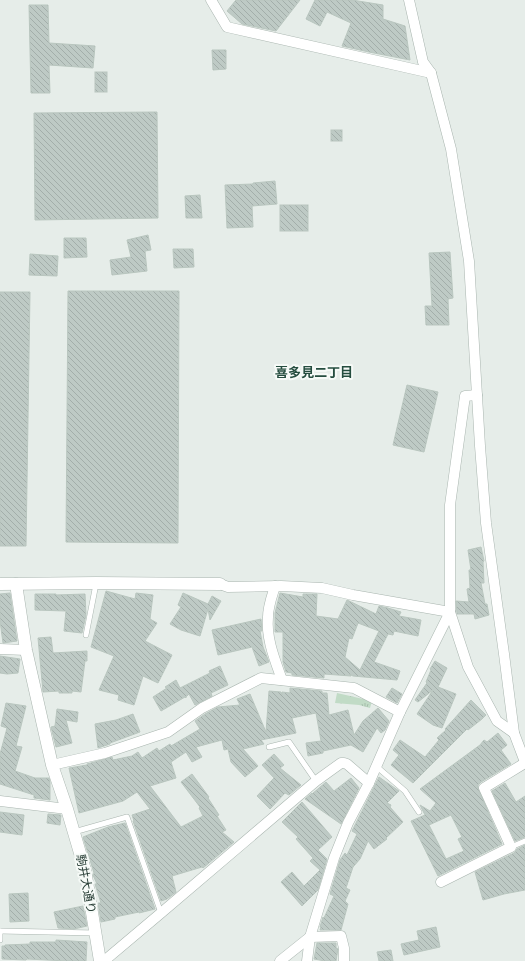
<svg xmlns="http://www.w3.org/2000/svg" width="525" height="961" font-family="'Source Sans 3','Noto Sans JP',sans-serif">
<defs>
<pattern id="park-tufts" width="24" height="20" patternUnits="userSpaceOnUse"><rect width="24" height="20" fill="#c1dbc6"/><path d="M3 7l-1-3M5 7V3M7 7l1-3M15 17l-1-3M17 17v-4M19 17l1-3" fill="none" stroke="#a6bdab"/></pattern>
<pattern id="building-back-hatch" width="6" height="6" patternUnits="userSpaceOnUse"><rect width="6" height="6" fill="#becac5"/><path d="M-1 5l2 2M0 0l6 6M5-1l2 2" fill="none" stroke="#a3aeaa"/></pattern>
</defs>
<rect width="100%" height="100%" fill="#e6ede9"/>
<path fill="url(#park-tufts)" d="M337 693 372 701 370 708 359 705 335 703Z"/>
<g fill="url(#building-back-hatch)" stroke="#b9c6bf" fill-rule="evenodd">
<path d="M236 0H300L276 31 242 24 227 11Z"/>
<path d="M315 0H352L383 5V19L405 26 410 60 369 52 342 46 351 23 327 12 320 26 306 19Z"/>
<path d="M29 5H48L49 43 95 46 93 68 49 65 50 93H31Z"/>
<path d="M212 50H226V69L213 70Z"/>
<rect x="95" y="72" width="12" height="20"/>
<path d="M157 112 158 218 35 220 34 113Z"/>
<rect x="331" y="130" width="11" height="11"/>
<path d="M275 181 277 204 252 206 253 227 227 228 225 185 253 184V183Z"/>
<path d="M200 195 202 218H186L185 196Z"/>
<rect x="280" y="205" width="28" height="26"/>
<path d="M148 235 151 250 145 251 147 271 112 275 110 260 131 257 127 240Z"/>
<path d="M64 238H86L87 257 64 258Z"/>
<path d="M173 249H193L194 267 174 268Z"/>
<path d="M450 252 453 298 448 299 449 325H426L425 306H432L429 253Z"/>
<path d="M30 254 58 256 57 276 29 275Z"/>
<path d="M68 291H179L178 543 66 542Z"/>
<path d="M0 292H30L26 546H0Z"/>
<path d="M407 385 438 392 424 452 393 445Z"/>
<path d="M481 547 484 561 483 562 484 583H481L485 604H487L489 615 475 619 474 614H457L456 601 469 602 467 589 470 588 469 570H471L468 550Z"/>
<path d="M106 591 135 599 136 593 153 595 150 619 157 623 145 641 172 655 158 683 143 676 134 705 118 700 119 695 99 690 114 656 91 647Z"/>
<path d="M10 593 17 641 3 643 0 621V594Z"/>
<path d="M183 593 208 604 212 596 221 601 210 620 208 609 200 636 181 630 170 624 181 607 178 605Z"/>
<path d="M280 593 303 597V594H317L316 616 338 619 347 600 376 614 379 606 388 608 401 612 399 616 421 620 418 636 394 631 393 635 388 634 374 662 400 671 397 680 353 676 349 674 351 676 324 674V678L292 675V673L286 672 283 662V632H275V613ZM358 623 379 631 360 670 345 657 349 638 352 639Z"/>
<path d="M35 594H56V595L85 594 86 615 82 633 64 631 66 611 35 610Z"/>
<path d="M261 619 262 631H260L263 647 269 662 259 666 252 647 218 655 212 630Z"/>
<path d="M51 637 53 653 87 651V661H85L81 692 72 691V693H59V691L43 692 38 638Z"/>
<path d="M0 656 20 659 18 673 7 674 0 673Z"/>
<path d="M435 661 447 668 438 687 456 694 442 728 433 725 417 714 433 690 418 702 415 700 427 683 426 682 431 670 430 669Z"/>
<path d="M220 666 228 685 211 693 212 696 195 705 189 694 186 697V698L185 697 161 711 153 697 167 688 165 687 176 680 180 688 210 673 209 671Z"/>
<path d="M290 688 322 691V693H327L329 715 348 710 354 735 363 721 378 708 389 721 385 730 381 733 377 728 363 752 351 745 323 751V753L308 756 306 743 321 741 316 713 292 718 296 733 261 740 264 744 243 749 258 766 245 777 231 762 228 749 224 750 222 740 196 747 202 757 192 762 186 752 171 762 176 778 150 786 181 827 203 816 199 808 200 807 181 782 192 774 209 797 208 798 219 815 217 816 226 830 222 832 234 842 203 868 202 867 172 876 176 892 167 899 161 901 133 821H134L132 815 150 809 137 792 123 801 79 813 69 768 87 765V764L112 757 113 760 132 756 138 752 142 758 157 748 159 751 170 744 171 746 200 729 195 721 205 714 218 707 240 705 237 699 250 694 266 732 269 691 281 692 282 695V692L290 693Z"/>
<path d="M392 688 402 694 397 703 386 697Z"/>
<path d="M471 700 486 715 482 719 468 730 467 729 413 783 391 765 399 755 393 750 400 740 425 757 439 740 437 738 446 730 445 729Z"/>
<path d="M6 703 26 706 16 746 22 747 15 771 35 778H49L50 782V800L34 798V795L0 784V754L7 728 1 726Z"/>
<path d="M57 709 78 712 77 722 66 720 72 743 56 747 51 727 55 726Z"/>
<path d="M133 714 140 732 110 743V744L98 748 95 724 116 720Z"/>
<path d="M498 733 507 745 501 750 511 764 481 782 478 785V788L502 844 438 876 411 821 425 815 420 805 430 811 436 803 420 789 480 745 484 740 487 742ZM451 815 462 837 458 839 464 851 446 859 429 825Z"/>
<path d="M274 754 284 765 280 768 301 785 289 795 285 793 270 809 257 796 274 778 262 765Z"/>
<path d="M379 777 399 791 387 803 391 805 390 807 403 822 386 838 387 839 374 849 368 841 360 859 353 867 346 888 350 890 345 901 348 904 341 930H320L321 927H320L323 917 324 918 334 896 330 894 340 860 345 853 347 855 357 834 352 831Z"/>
<path d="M351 778 359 788 341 824 305 799 312 793V794L326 782 334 791Z"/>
<path d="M505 783 516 802 525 796V837L515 841 492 791Z"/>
<path d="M302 802 332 837 318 850 327 859 318 890 302 906 281 882 292 872 304 886 320 870 310 861 313 858 296 839 298 837 282 822Z"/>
<path d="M0 812 24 815 22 835 0 832Z"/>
<path d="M48 814 61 815 60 825 47 823Z"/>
<path d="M125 823 155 909 139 913V912L115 917V919L101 922 98 903H101L95 884H97L93 875 94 873 83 837 108 827Z"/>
<path d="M525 845V890L504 894 483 900 475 872 514 853 517 849Z"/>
<path d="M28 893 29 921 10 922 9 894Z"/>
<path d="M83 906 87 926 74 929 58 928 54 912Z"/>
<path d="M436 927 440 947 404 955 401 944 419 940 417 931Z"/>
<path d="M56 940 87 942 86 961H67L27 959 26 960 2 959V946H5V945L30 944V942H56Z"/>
<path d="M317 943H336V948L338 949 336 961H325L314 959Z"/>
<path d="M391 950 393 961H379L377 952Z"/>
</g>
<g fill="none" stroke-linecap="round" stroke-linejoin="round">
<defs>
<g id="service">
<path d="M86 635 96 584"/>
<path d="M269 747 289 742 316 781"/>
<path d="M376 766 405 791 419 812"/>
<path d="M74 832 127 817 161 913"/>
<path d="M511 847 525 841"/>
<path d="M0 931 95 933"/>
<path d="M0 931V940"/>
</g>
<g id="minor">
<path d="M211 0 227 27 431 73"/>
<path d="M409 0 423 62 431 73 451 149 469 261 480 446 486 523 504 654 514 733 525 762"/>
<path d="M477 395 465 396 450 505V612L468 667 497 721 514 733"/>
<path d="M220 584 228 587 281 586 322 588 353 595 450 612"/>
<path d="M275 586C272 596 268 606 268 617 266 639 275 660 282 680"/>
<path d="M0 649 26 650"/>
<path d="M52 765 105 753 168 732 202 708 261 678 354 688 400 712"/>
<path d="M0 801 67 809"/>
<path d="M441 882 511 847 484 788 525 763"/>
<path d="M104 961 161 913 316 781 341 763H344L347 764 369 783"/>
<path d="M280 961 310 937 341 936 344 948V961"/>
<path d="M307 961 310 937 334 858 348 823 369 783 400 712 450 612"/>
</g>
<g id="tertiary">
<path d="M0 584 96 583 220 584"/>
<path d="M16 584 26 650 52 765 67 809 85 870 100 961"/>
</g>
</defs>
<use href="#service" stroke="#a9b5af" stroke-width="6"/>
<use href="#minor" stroke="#a9b5af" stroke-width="11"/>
<use href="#tertiary" stroke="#a9b5af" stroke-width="13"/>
<use href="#service" stroke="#fff" stroke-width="5"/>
<use href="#minor" stroke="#fff" stroke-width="10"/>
<use href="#tertiary" stroke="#fff" stroke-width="12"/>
</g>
<g text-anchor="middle" stroke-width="4" stroke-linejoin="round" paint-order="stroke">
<g font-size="12" fill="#273d35" stroke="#f6faf7">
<text transform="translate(86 884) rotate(79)" y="4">駒井大通り</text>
</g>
<g font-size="13" font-weight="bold" fill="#254d3f" stroke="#f6faf7">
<text x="314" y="377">喜多見二丁目</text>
</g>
</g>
</svg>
